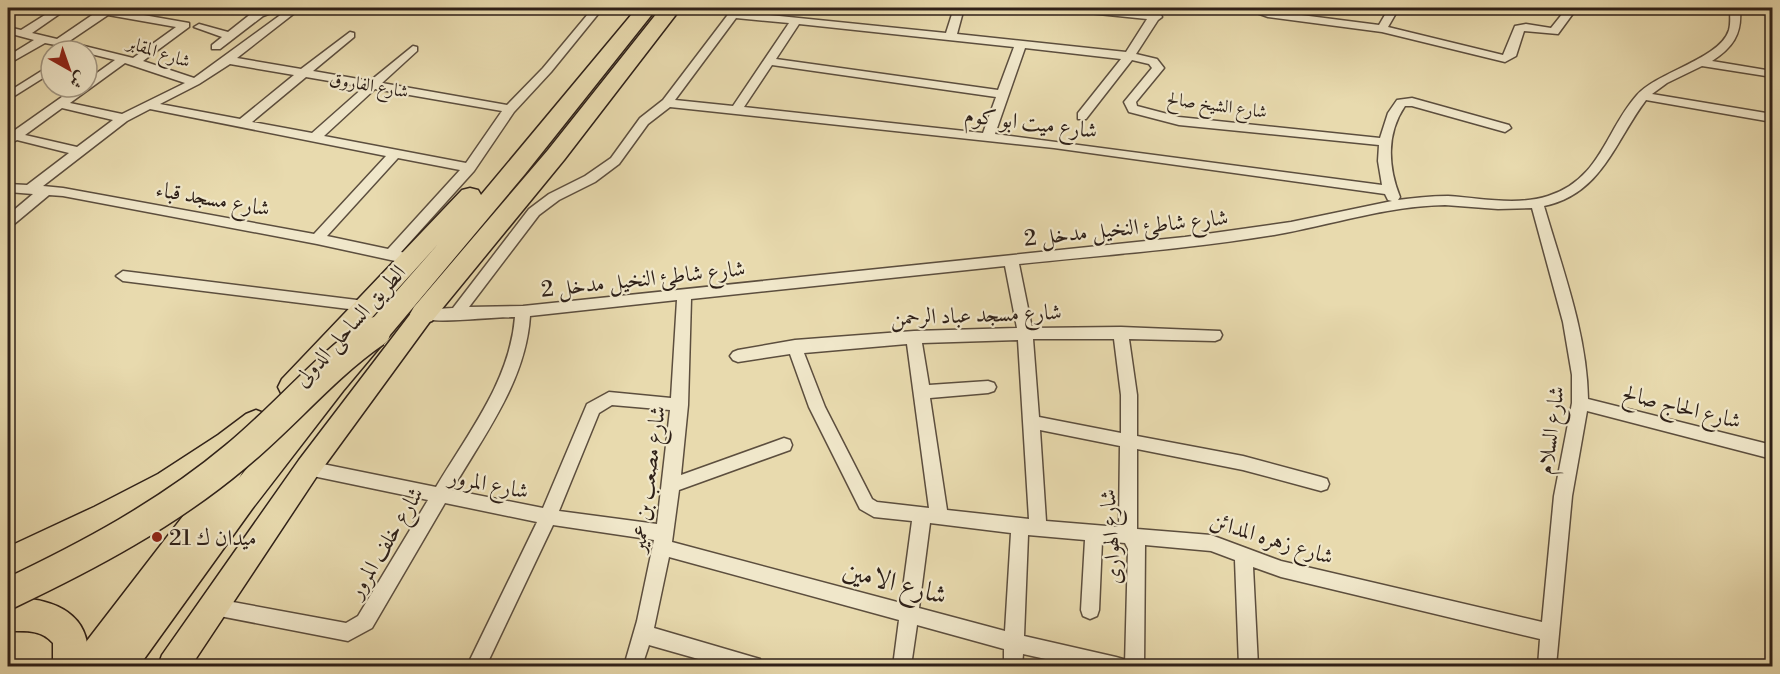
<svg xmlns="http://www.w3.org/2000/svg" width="1780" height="674" font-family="'Libre Bodoni',Amiri,serif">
<rect width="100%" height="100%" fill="#e8daae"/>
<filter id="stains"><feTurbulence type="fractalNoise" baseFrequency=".00333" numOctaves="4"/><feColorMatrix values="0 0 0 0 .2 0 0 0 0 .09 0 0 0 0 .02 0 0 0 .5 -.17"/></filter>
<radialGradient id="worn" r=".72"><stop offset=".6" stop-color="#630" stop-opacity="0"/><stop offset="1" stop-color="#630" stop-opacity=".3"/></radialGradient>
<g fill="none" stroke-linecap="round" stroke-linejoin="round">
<defs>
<g id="street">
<path d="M9 8H21L8 16Z"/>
<path d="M56 8H68L32 33 57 39 101 9 116 8 115 10 189 23V27L143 61 194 78 290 8H301L237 58 301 69 350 32 354 33V37L313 71 370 81 413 46 417 47V51L382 83 507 105 543 68 593 8H603L551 72 514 112 474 171 401 252 414 255 416 259 414 263 409 264 317 244 63 196 49 195 13 225 8 227V215L33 194 8 192V184L27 185 69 153 17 140 8 145V135L76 87H87V80L115 60 87 53V51L45 43 8 64V56L34 40 8 33V27L21 30ZM108 15 176 27 133 58 68 42ZM125 63 185 83 122 114 70 103ZM230 64 294 75 240 119 160 104 199 84ZM306 77 364 87 312 133 252 122ZM375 89 502 111 466 163 324 136ZM62 108 113 120 77 147 25 135ZM150 109 386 156 314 234 63 188 43 186 127 121ZM398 158 460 170 388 249 327 236Z"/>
<path d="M237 8H255L271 13 263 16 220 49H212V45L222 37 194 27 199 24 228 32 252 13Z"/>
<path d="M733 8H743L741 12 946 33 954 8H964L957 34 1126 52 1147 19 1069 11 1064 8H1096L1151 13 1155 8H1165L1161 15 1162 17 1158 20 1136 54 1157 59 1164 68 1136 102 1137 106 1179 117 1380 138 1388 113 1397 100 1412 98 1509 125 1511 128 1505 132 1412 106H1405C1386 134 1388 167 1400 197L1398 200C1414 198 1431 196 1448 196 1480 198 1517 206 1548 196 1601 179 1605 131 1637 95 1659 71 1720 59 1729 30 1731 23 1730 15 1730 8L1772 9V15L1740 10C1742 35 1732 48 1712 61L1772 71V77L1702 66 1667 83 1652 94 1772 114V122L1646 100C1615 141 1602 194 1544 206 1562 268 1587 333 1588 399L1772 445V459L1587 411 1572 496 1556 666H1538L1540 639 1281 577 1253 567 1258 666H1239L1235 560 1211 551 1145 545 1144 666H1077L1023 654 1022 666H1004V649L917 625 911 666H893L899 620 669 557 654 628 753 657 760 659 763 666H723L649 645 642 666H624L637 621 654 540 553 525 486 666H467L537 522 445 503 372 628 348 641 204 613 202 607 204 601 211 598 346 623 358 616 428 500 308 475 302 473 300 468 302 463 308 461 436 487C468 433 510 381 515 317 491 317 437 324 418 318L416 314 418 310 453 308 529 209 549 194 585 176 611 158 640 118 663 100ZM736 18 789 23 733 106 675 100ZM799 24 1014 47 998 90 776 59ZM1025 48 1121 59 1078 113V119H1086L1132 60 1149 64 1152 68 1124 102 1129 112 1179 125 1379 145 1378 161 1382 185 995 134ZM772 65 996 97 983 133 744 107ZM670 107 1054 148 1385 194 1388 200 1392 201 1291 222 1185 237 523 306 469 307 539 215 559 200 595 182 619 164 648 124ZM1445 205 1498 209 1532 208 1563 322 1572 375V403L1554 496 1542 622 1281 561 1211 535 1137 529V449L1243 470 1321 491 1327 489 1329 484 1327 479 1321 477 1243 456 1137 436V395L1129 339 1215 341 1220 339 1222 335 1220 331 1121 327 1032 328 1019 264C1104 255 1189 249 1274 235 1331 225 1386 206 1445 205ZM1005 266 1017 328 914 331 795 340 738 350 733 352 730 356 733 360 738 362 790 354 809 407 860 509 874 517 912 521 901 603 672 542 679 490 790 450 792 445 790 440 784 438 681 475 688 405 691 299ZM677 300 671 398 609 392 587 404 543 508 452 490C484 435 526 381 530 316ZM1033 339H1114L1121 395V433L1039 417ZM1018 340 1029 519 947 510 930 398 988 393 994 391 996 387 994 383 988 381 929 385 922 343ZM907 344 929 508 877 502 872 499 825 407 804 353ZM612 405 670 410 657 524 559 511 599 413ZM1040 430 1120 446 1119 527 1046 521ZM930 523 1011 533 1005 631 919 608ZM1028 535 1085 540 1081 610 1083 616 1090 619 1097 616 1099 610 1102 541 1125 543 1128 549 1125 665 1123 659 1116 657 1024 636Z"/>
<path d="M1254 8H1264L1270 11 1379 25 1389 8H1399L1388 27 1503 55 1515 26 1526 24 1551 28 1567 8H1577L1558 34 1524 31 1516 56 1505 62 1382 32 1268 17 1254 12Z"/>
<path d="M51 65V73L8 100V92Z"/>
<path d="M123 271 365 301 370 302 372 306 370 310 365 311 123 281 116 276Z"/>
</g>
<g id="primary">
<path d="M423 305 431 308 435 314 431 320 317 476 191 666H158L162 655 299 460 415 308Z"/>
<path d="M236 449 245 452 249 460 227 501 105 666H72L76 655 207 485 227 452Z"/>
</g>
<g id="highway">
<path d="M637 8H657L525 174 343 391 252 509 139 666H101L106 654 230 489 323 375 439 243 302 395 292 398 282 395 278 387 282 379 462 190 470 188 478 190 481 195Z"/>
<path d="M661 8H681L564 160 432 321 423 324 414 321 410 314 414 307 548 150Z"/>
<path d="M256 410 266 414 270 422 266 430 239 453 179 493 116 527 8 577V547L94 507 158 474 218 435 246 414Z"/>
<path d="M21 598C63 601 94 620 87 666H53V643C41 629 25 631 8 631V599Z"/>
</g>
</defs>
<use href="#street" stroke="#5c4e3e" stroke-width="3"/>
<use href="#primary" stroke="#2e2018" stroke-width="3"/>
<use href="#highway" stroke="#2e2018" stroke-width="3"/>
<use href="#street" fill="#f0e7ca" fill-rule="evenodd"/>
<use href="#primary" fill="#e8daae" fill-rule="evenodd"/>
<use href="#highway" fill="#e8daae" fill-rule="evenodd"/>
<defs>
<path id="highway-bridge" d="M8 594C88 556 167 514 235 457 284 417 323 368 375 332"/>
</defs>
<use href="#highway-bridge" stroke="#2e2018" stroke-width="33" stroke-linecap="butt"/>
<use href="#highway-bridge" stroke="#e8daae" stroke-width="30"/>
</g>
<circle fill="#8f2418" stroke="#f0e7ca" stroke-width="2" cx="157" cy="537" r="6"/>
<g text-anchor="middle" stroke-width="4.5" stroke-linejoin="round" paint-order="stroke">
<g font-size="18" fill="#2e2018" stroke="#f0e7ca">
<text transform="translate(159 52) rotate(18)" y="6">شارع المقابر</text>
<text transform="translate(369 85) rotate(10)" y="6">شارع الفاروق</text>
<text transform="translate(1217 105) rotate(8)" y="6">شارع الشيخ صالح</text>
</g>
<g font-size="22" fill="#2e2018" stroke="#f0e7ca">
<text transform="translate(1031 122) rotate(7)" y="8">شارع ميت ابو كوم</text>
<text transform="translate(213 198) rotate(10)" y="8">شارع مسجد قباء</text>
<text transform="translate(1126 227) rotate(-6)" y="8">شارع شاطئ النخيل مدخل 2</text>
<text transform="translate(643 278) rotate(-6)" y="8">شارع شاطئ النخيل مدخل 2</text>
<text transform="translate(976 314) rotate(-2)" y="8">شارع مسجد عباد الرحمن</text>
<text transform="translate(349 325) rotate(-48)" y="8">الطريق الساحلى الدولى</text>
<text transform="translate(1682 406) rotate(14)" y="8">شارع الحاج صالح</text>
<text transform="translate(1550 430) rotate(-82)" y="8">شارع السلام</text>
<text transform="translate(647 479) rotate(-82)" y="8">شارع مصعب بن عمير</text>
<text transform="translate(489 483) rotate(11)" y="8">شارع المرور</text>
<text transform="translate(1110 537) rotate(-94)" y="8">شارع الهوارى</text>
<text transform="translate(1272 538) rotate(17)" y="8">شارع زهره المدائن</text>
<text transform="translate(385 542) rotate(-59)" y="8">شارع خلف المرور</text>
</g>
<g font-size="22" fill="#2e2018" stroke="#f0e7ca" text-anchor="start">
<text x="169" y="545">ميدان ك 21</text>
</g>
<g font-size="27" fill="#2e2018" stroke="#f0e7ca">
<text transform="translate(895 582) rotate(15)" y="9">شارع الامين</text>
</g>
</g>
<rect width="1780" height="674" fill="none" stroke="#e8daae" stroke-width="30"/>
<rect x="9" y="9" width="1762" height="656" fill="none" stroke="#2e2018" stroke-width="3"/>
<rect x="15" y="15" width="1750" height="644" fill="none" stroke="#2e2018" stroke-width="1.5"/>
<g transform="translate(69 69) rotate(140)"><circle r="28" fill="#f0e7ca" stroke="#a29783" stroke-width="1.5"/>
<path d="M0-4.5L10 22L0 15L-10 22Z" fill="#8f2418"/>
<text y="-9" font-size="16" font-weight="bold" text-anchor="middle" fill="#2e2018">ش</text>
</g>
<rect width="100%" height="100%" filter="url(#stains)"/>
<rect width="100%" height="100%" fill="url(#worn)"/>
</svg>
